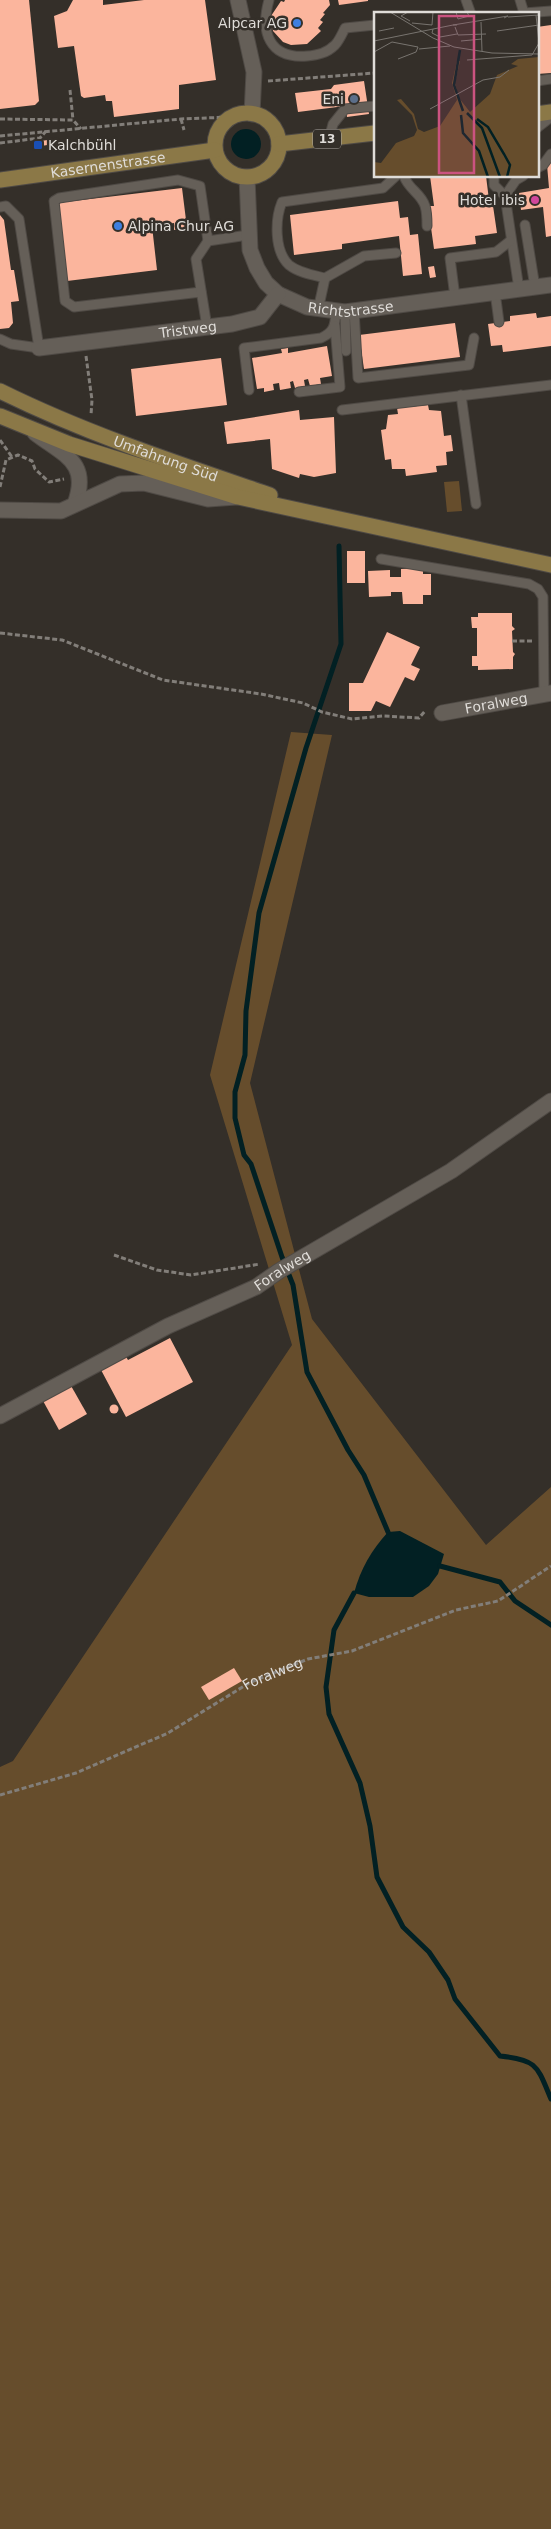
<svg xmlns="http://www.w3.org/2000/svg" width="551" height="2529" font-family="'DejaVu Sans',sans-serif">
<rect width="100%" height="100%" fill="#342f29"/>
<g fill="#664d2c">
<path d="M459 481 462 511 447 512 444 482Z"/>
<path d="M291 732 332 735 250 1083 312 1319 486 1545 551 1487V2529H0V1767L13 1761 292 1345 210 1075Z"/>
</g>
<g fill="#022023">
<circle cx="246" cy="144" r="15"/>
<path d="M400 1531 444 1554 438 1574 429 1586 413 1597H369L354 1593C361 1568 371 1551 388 1532Z"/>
</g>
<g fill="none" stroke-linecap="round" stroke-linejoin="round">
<g stroke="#022023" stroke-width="5">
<path d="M339 546 341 644 306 748 259 913 246 1011 245 1055 235 1092V1118L244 1155 251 1164 282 1257 293 1285 307 1372 348 1450 364 1475 388 1532"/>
<path d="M440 1566 500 1582 515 1601 551 1625"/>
<path d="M354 1593 334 1630 326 1687 329 1714 360 1783 370 1826 377 1877 403 1927 429 1952 448 1980 455 1999 500 2056C538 2060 537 2066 551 2099"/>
</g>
</g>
<g fill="#fbb59d">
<path d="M0 0H29L39 101 35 105 0 109Z"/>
<path d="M73 0H103V5L144 0H205L216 80 179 85V109L114 117 112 101H106L105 95 84 98 81 96 74 46 58 48 54 16 67 11Z"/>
<path d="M285 0H329L330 5 323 13 325 14 320 20 323 22 318 28 321 31 307 44 291 45 283 42 273 31 271 16 281 1 284 2Z"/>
<path d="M338 0H368V1L339 5Z"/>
<path d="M551 25V73L537 74V27Z"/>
<path d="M364 81 369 114 347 117 345 106 298 112 295 93 331 89 334 85Z"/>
<path d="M54 139V144L41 146V141Z"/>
<path d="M551 152V236L546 237 543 207 521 210 519 193 549 188 546 153Z"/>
<path d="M430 176H486L489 200 492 199 497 233 475 236 476 244 434 249 428 206H434Z"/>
<path d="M182 188 187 228 174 230V223L152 226 157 270 67 281 57 203Z"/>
<path d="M398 201 400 218 408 217 410 235 418 234 422 274 403 276 399 236 342 244V249L294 255 290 215Z"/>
<path d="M0 215 4 220 11 270H14L19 301 11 302 13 323 9 328 0 329Z"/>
<path d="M434 266 436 277 430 278 428 267Z"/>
<path d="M536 313 537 318 551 316V346L503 352 502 345 491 346 488 324 510 321V316Z"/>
<path d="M455 323 460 357 364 369 359 335Z"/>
<path d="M327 346 332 376 320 378 321 384 310 386 308 379 304 380 305 386 295 388 293 381 290 382 291 388 280 390 279 383 273 384 274 390 264 392V388L257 389 252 358 282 353 281 349 288 348V353Z"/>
<path d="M221 358 227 405 136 416 131 369Z"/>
<path d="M428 405 429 410 441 411 444 436 451 435 453 451 446 452 447 465 436 466 437 472 406 476 405 469H392L391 459 385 460 381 430 386 429 388 415 398 414 397 408Z"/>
<path d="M299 410 300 420 334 417 336 473 314 477 300 474 299 478 272 469 270 439 227 444 224 422Z"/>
<rect x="347" y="551" width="18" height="32"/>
<path d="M423 568V574H431V595H423V604H403L402 592H391V596L369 597 368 571 390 570V577H401V569Z"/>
<path d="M478 613H512V626L515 629 512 631 513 652 515 654 513 657V669L478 670V666H472V656H477V628H472L471 617H478Z"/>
<path d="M387 632 420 647 411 665 420 669 414 681 405 677 390 707 376 701 371 711H349V683H363Z"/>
<path d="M170 1338 193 1382 126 1417 100 1368 125 1355 128 1360Z"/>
<path d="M70 1384 87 1414 59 1430 42 1399Z"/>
<circle cx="114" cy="1409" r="4.5"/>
<path d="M234 1668 242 1681 209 1700 201 1687Z"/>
</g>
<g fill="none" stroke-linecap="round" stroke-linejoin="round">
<defs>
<g id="service">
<path d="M269 0C260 32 269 59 307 56 318 55 327 53 335 45 339 41 342 34 345 28L375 25"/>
<path d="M466 0 471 14"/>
<path d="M520 0 524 13 551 11"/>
<path d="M537 81 551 79"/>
<path d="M537 128 551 117"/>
<path d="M329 139 333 124 345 109 375 106"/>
<path d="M537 168 543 165 551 154"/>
<path d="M404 176C408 189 421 193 425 206 427 212 427 220 427 226"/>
<path d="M494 176V185L505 196"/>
<path d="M0 207 6 206 19 219 39 348 11 344 0 339"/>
<path d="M525 225 535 287"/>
<path d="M325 278 364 256 396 253"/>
<path d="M519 289 505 196 516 180 523 176"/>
<path d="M201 292 74 307 65 301 54 201 59 198 178 180 200 186 208 241"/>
<path d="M495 292 499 322"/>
<path d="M455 297 450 258 496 252 510 241"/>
<path d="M318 310 325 278C313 275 299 273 289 265 274 251 275 219 282 202L383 188 396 176"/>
<path d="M354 310 358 378 469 365 474 338"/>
<path d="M345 312 346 351"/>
<path d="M207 327 196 259 208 241 248 235"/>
<path d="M249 390 244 348 321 338C334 332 335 326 336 312"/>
<path d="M299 392 340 387 335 326"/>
<path d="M461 395 476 504"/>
<path d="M342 410 551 385"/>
<path d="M381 559 529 584 538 589 543 597 544 694"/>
</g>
<g id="minor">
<path d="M238 0 254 72 252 114"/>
<path id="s2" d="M247 177 250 250 257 268 266 283 278 294 307 307 345 312 551 285"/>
<path id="s3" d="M39 348 232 324 260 317 278 294"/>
<path d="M35 433C65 456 90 462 75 504"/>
<path d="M0 510 61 511 120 484 144 483 208 499 236 497"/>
<path id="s4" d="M442 713 551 693"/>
<path id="s5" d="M0 1416 168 1326 256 1287 279 1271 451 1171 551 1101"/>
</g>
<g id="primary">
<circle cx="247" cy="145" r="32"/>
<path d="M537 114 551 112"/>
<path d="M279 144 375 133"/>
<path id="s6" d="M0 180 215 150"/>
<path id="s7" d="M0 391C87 434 179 464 270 495"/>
<path d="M0 416 69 444 238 497 551 565"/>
</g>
</defs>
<use href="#service" stroke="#4f4a45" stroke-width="11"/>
<use href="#minor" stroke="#4f4a45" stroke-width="17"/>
<use href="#primary" stroke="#4f4a45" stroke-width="17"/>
<g stroke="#827e79" stroke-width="3" stroke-dasharray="5 2.5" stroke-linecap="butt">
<path d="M268 81 375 73"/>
<path d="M70 90 73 120"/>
<path d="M0 119 73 120 81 129"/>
<path d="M181 119 184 130"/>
<path d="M0 136 181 119 231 117"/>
<path d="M0 143 40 138 46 131"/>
<path d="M86 356 92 400 91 415"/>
<path d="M0 440 12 457"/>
<path d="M0 487 6 460 18 455 32 461 35 469 49 482 64 479"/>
<path d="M0 633 62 640 163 680 261 694 303 703 322 712 352 719 383 716 419 718 425 711"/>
<path d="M512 641H532"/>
<path d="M114 1255 157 1270 191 1275 260 1264"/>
<path id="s1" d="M0 1795 76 1773 168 1733 249 1683 308 1659 352 1651 456 1610 498 1601 551 1566"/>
</g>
<use href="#service" stroke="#655f58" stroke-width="9"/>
<use href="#minor" stroke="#655f58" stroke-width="15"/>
<use href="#primary" stroke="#8b7847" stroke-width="15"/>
</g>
<g fill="#3f7fe0" stroke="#342f29" stroke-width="2">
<circle cx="297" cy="23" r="5"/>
<circle cx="118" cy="226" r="5"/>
</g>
<circle fill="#5c6f8a" stroke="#342f29" stroke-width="2" cx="354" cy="99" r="5"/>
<rect fill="#1a4fb4" stroke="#342f29" stroke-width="2" x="33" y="140" width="10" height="10" rx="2.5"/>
<circle fill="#d1479c" stroke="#342f29" stroke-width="2" cx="535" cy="200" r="5"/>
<g text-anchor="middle" stroke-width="5" stroke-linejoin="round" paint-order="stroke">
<rect fill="#342f29" stroke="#aca8a4" stroke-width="1" x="313" y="129.5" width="28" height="19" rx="4"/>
<g font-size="12" font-weight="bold" fill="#dfdcd8">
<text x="327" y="143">13</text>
</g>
<g font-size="14" fill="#dfdcd8" stroke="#342f29" text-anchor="end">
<text x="287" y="28">Alpcar AG</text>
<text x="344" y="104">Eni</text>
<text x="48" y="150" text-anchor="start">Kalchbühl</text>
<text x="525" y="205">Hotel ibis</text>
<text x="128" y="231" text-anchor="start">Alpina Chur AG</text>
</g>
<g font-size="14" fill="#dfdcd8" stroke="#342f29">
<text dy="5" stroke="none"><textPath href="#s6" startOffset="109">Kasernenstrasse</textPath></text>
<text dy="5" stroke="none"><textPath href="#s2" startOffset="202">Richtstrasse</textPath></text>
<text dy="5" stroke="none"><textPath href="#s3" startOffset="150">Tristweg</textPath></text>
<text dy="5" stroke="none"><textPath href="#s7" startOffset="179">Umfahrung Süd</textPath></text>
<text dy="5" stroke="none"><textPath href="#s4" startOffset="55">Foralweg</textPath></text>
<text dy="5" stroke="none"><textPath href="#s5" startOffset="318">Foralweg</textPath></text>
<text dy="5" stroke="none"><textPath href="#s1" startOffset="300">Foralweg</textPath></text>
</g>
</g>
<g transform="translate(374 12)">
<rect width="165" height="165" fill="#342f29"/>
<path d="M165 45V165H0V150L7 151 22 131 40 124 43 118 38 103 23 88 27 87 40 102 44 117 50 120 66 114 83 88 78 71 83 49H86L81 71 85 86 96 100 116 82 123 63 144 54 137 52 144 47Z" fill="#664d2c"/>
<path fill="none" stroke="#022023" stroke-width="2.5" d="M86 38 80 73 89 99M93 101 108 116 126 165M87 103 89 121 105 139 114 165M103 107 114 115 130 142 136 153 133 165"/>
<path fill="none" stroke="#78746f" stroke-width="1" d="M16 0 59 26 80 35 118 41 165 42M34 0 27 4 36 9M82 0 84 7 95 4 93 0M134 5 165 3M107 10 108 39M38 11 58 13 59 0M83 13H79L134 4 130 6M81 15 84 23 112 22M59 17 58 21 66 25 83 22M5 19 20 16M123 19 165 13M0 29 79 13M87 29 108 27M45 37 76 34M0 40 18 30 44 35 42 40 24 47M93 48 158 43 165 31 162 3M56 97 109 68 126 65 135 58"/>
<path fill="#cb5380" fill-opacity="0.15" stroke="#cb5380" stroke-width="2.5" d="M65 4H100V161H65Z"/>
<rect width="165" height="165" fill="none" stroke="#dfdcd8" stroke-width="2.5"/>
</g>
</svg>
